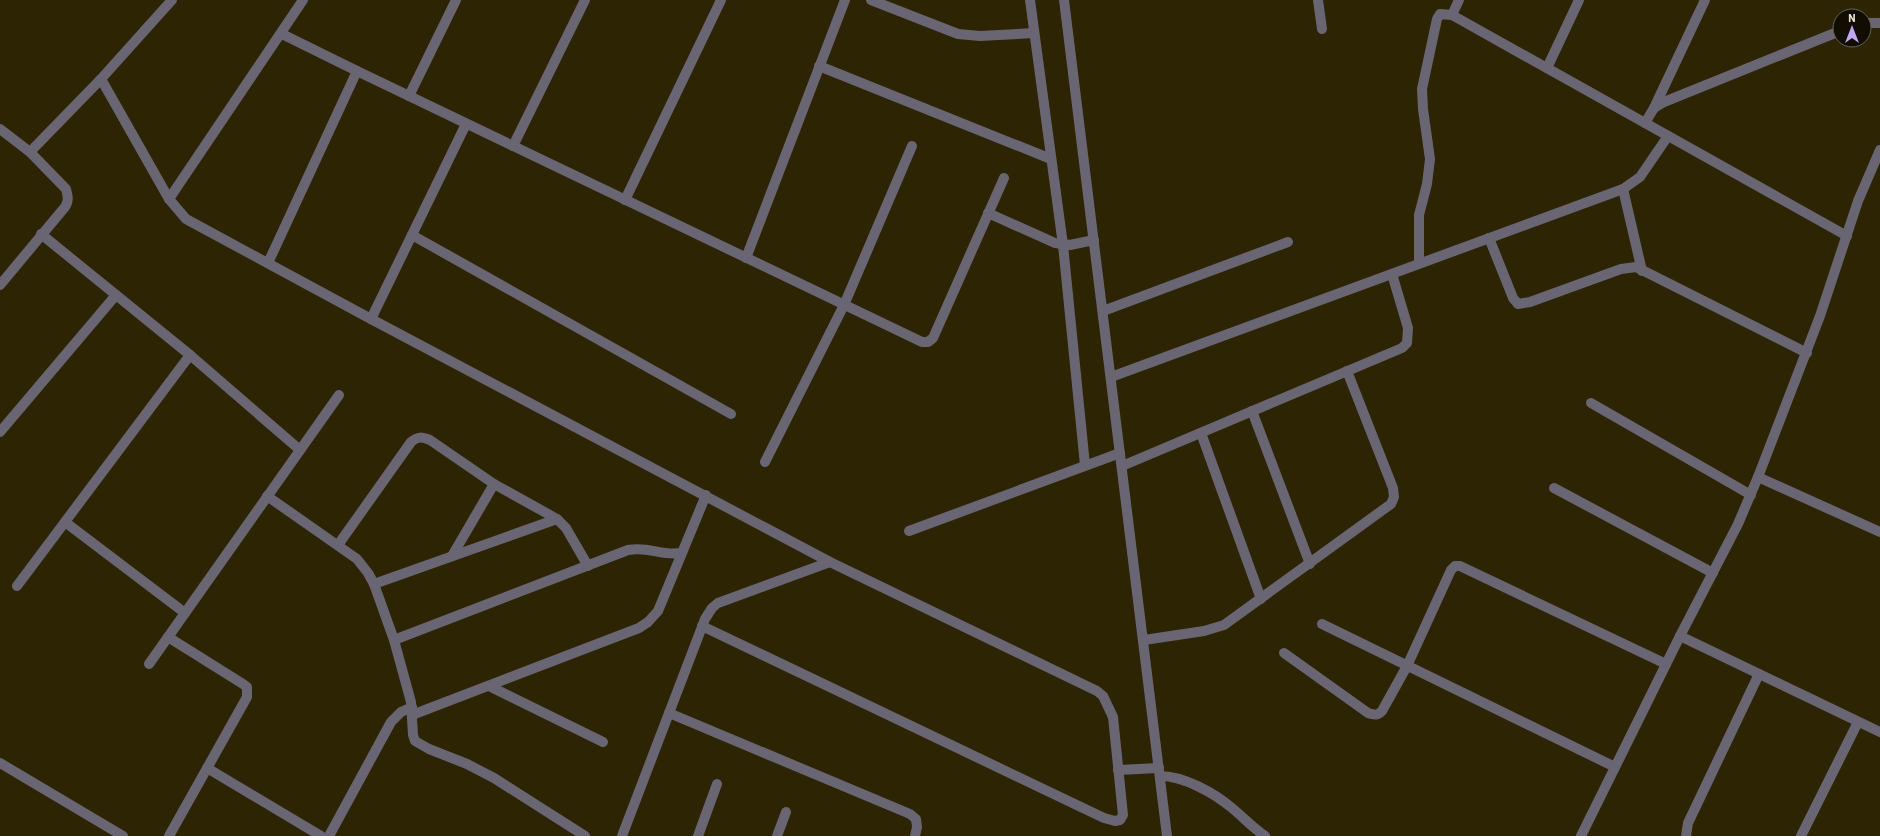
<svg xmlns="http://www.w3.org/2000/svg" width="1880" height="836" font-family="Barlow,sans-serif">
<rect width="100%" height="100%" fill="#2c2403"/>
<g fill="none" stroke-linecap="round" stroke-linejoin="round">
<g stroke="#696573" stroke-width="10">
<path d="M871 0 958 34 980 36 1034 33"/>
<path d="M1030 0 1063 245 1085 465"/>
<path d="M1318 0 1322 29"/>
<path d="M1452 15 1459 0"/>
<path d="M1864 23H1880"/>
<path d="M282 34 357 71 922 342H928L933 338 1004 178"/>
<path d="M819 66 1051 159"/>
<path d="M1547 68 1579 0"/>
<path d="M101 79 169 199 186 219 371 319 830 562 1097 691 1103 696 1113 717 1123 815 1120 820 1115 821 1104 818 702 626"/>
<path d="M409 96 456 0"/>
<path d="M1654 108 1705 0"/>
<path d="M1645 123 1654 108 1664 102 1840 31"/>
<path d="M0 129 30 152 66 189C68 196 69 201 65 207L0 285"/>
<path d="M513 146 585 0"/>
<path d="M30 152 101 79 172 0"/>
<path d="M1623 189 1642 271"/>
<path d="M169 199 303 0"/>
<path d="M625 200 721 0"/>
<path d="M988 213 1055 243 1070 245 1094 240"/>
<path d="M41 234 190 355 300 450"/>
<path d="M412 235 731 414"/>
<path d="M1489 238 1513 298 1518 304 1530 302 1621 269 1636 267 1807 353"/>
<path d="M746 258 845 0"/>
<path d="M268 263 357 71"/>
<path d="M1419 263V215L1427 184 1430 159 1423 109 1422 89 1437 19 1440 14 1452 15 1847 236"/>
<path d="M1103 311 1288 242"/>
<path d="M371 319 466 124"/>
<path d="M1111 377 1623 189 1640 177 1668 136"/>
<path d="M1591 403 1751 495"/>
<path d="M1252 411 1310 564"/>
<path d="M0 432 116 295"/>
<path d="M1201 433 1261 599"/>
<path d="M765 462 844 305 912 146"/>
<path d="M1122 466 1402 348 1407 343 1408 328 1392 274"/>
<path d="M1758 477 1880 532"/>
<path d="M1554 488 1713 573"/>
<path d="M267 496 357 559 368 573 374 584 394 640 411 702 413 735 415 741 429 749 467 764 494 778 585 836"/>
<path d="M65 522 185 613"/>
<path d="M909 531 1120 453"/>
<path d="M338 545 411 442C418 436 422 437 430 440L494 484 557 519 566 528 588 566"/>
<path d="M452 556 494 484"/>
<path d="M374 584 557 519"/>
<path d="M17 586 190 355"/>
<path d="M1322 624 1615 767"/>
<path d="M1680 636 1880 732"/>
<path d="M168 637 243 684 247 687V697L169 836"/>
<path d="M394 640 628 550C649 546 661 556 681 553"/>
<path d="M1144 640 1204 631 1224 625 1391 504 1394 497 1393 488 1347 371"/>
<path d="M1284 653 1368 713C1375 715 1377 716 1382 711L1407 666 1451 570 1455 566H1460L1666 664"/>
<path d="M149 664 339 395"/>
<path d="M489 686 603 742"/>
<path d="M669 713 910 814 916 819 917 827 915 836"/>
<path d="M412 715 639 628 648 622 658 611 706 495"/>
<path d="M0 763 123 836"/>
<path d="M207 768 321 836"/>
<path d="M1118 770 1159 768"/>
<path d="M1160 776C1184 776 1214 793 1232 808 1243 817 1253 828 1265 836"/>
<path d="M329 836 391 722 401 712 412 707"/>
<path d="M622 836 705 619 712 608 718 603 830 562"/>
<path d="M698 836 717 784"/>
<path d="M777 836 786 812"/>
<path d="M1581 836 1680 636 1738 524 1758 477 1820 316 1858 201 1880 150"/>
<path d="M1686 836 1688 823 1759 674"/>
<path d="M1801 836 1858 722"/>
</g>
<path stroke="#696573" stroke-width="10" d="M1064 0 1167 836"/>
</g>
<g transform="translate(1852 28)"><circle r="19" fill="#110d03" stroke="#686456"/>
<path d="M0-3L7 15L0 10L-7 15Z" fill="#c0a8f4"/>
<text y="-6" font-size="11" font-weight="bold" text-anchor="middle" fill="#eae6d3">N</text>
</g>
</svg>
